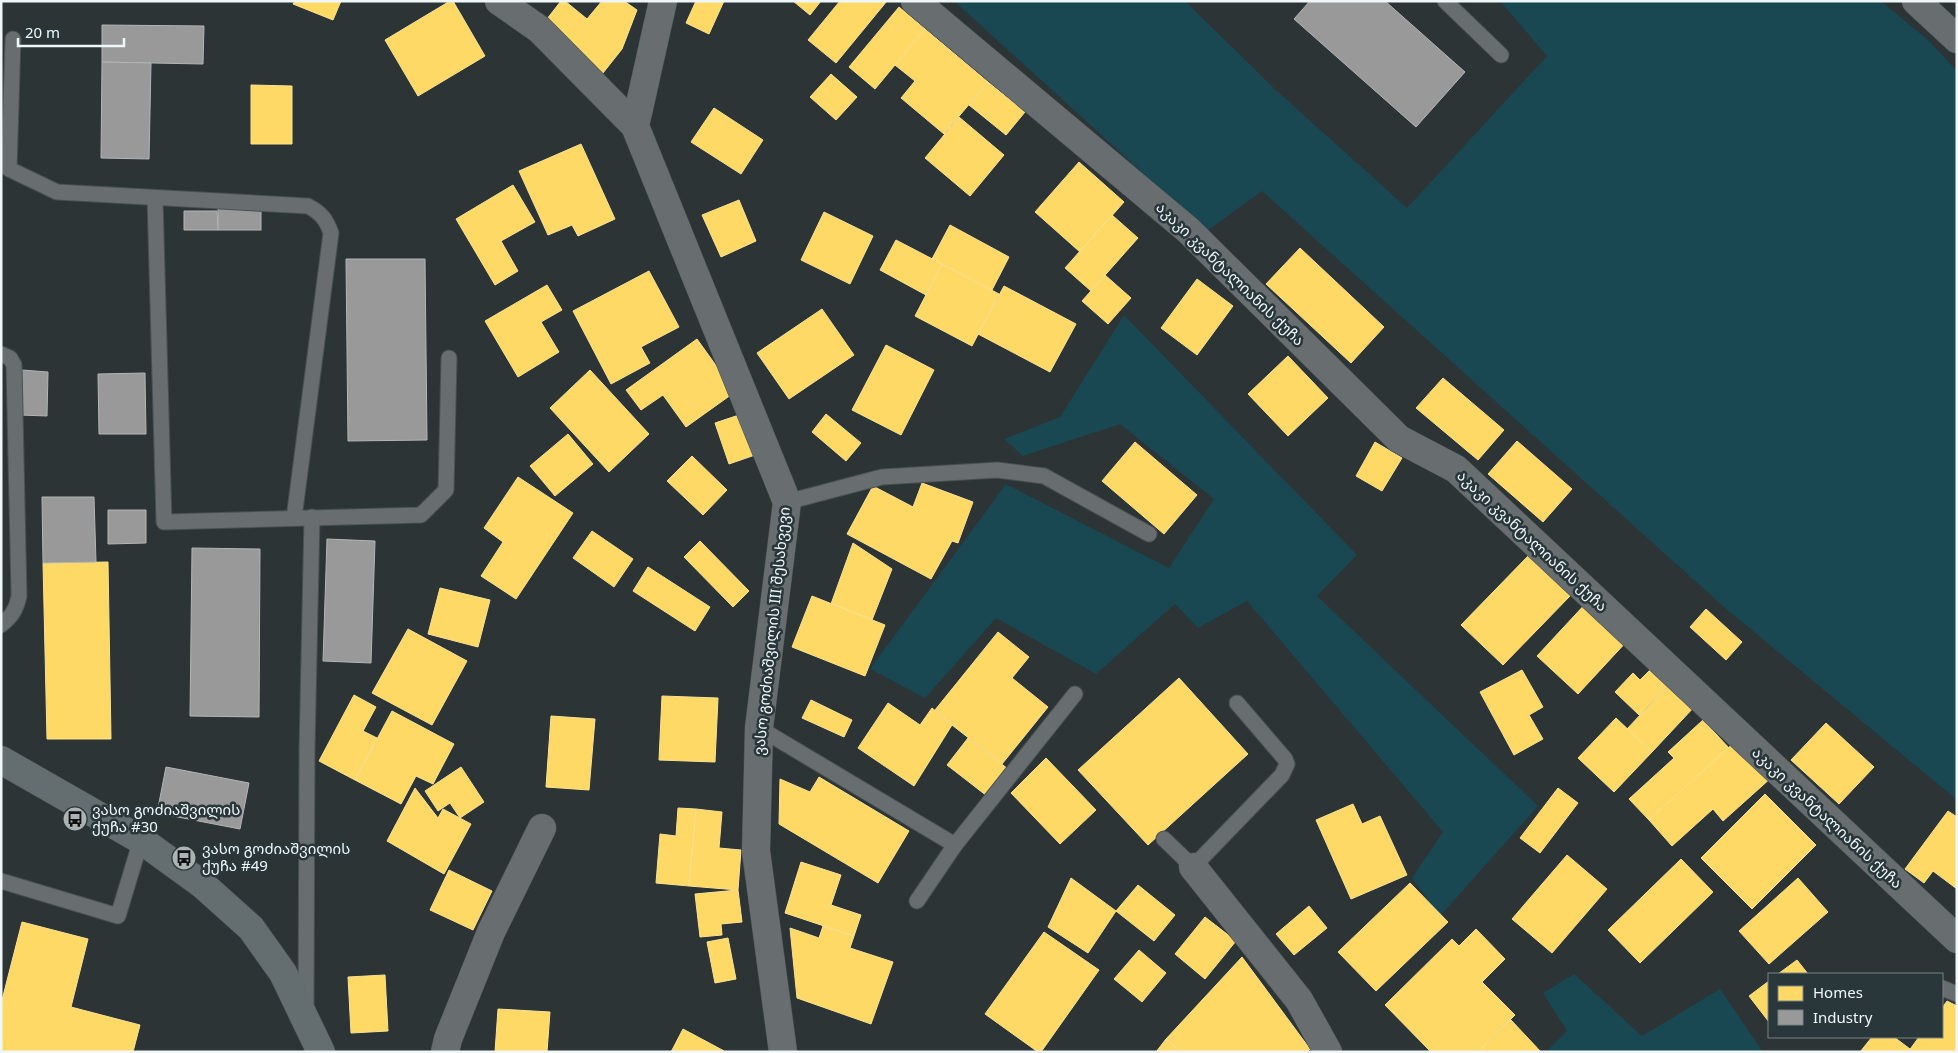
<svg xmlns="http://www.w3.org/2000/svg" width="1958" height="1053" font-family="'Noto Sans','Noto Sans Georgian',sans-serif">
<rect width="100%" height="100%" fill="#2d3436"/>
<g fill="#194752">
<path d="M954 1H1185L1278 92 1407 208 1547 56 1500 1H1881L1928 40 1957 71V800L1724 607 1262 191 1207 231Z"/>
<path d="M1124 315 1357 555 1317 596 1538 806 1440 916 1412 878 1443 832 1247 601 1198 628 1175 604 1096 674 996 618 925 698 870 669 1006 484 1169 568 1214 499 1120 424 1023 456 1004 439 1060 417Z"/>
<path d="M1574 974 1642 1036 1720 989 1763 1052H1546L1567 1031 1543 993Z"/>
</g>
<g fill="#ffd966" stroke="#fae292">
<path d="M295 1H341L333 20 293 4Z"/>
<path d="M450 1H453L485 56 418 96 385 40Z"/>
<path d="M561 1H565L587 19 602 1H624L637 10 622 49 603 73 543 24Z"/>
<path d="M696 1H724L709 34 686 23Z"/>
<path d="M793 1H821L810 15Z"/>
<path d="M840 1H887L836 63 808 40Z"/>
<path d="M899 7 925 29 875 89 849 67Z"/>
<path d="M925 29 988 82 944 134 901 98 915 81 895 65Z"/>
<path d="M831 74 857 97 836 120 810 97Z"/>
<path d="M988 82 1025 112 1006 135 969 105Z"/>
<path d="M251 85 292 86V144H251Z"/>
<path d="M714 108 763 140 741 174 691 142Z"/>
<path d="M959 117 1004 155 970 196 925 158Z"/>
<path d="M581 144 615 219 578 236 572 225 548 235 519 171Z"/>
<path d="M1079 162 1124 202 1080 252 1035 212Z"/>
<path d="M513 185 535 222 501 241 518 271 495 285 456 219Z"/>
<path d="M739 200 756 241 721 257 702 215Z"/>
<path d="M824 212 873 236 850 284 801 260Z"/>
<path d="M1112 215 1138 238 1091 291 1065 268Z"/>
<path d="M950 225 1009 257 992 290 932 259Z"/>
<path d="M896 240 942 264 926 295 880 270Z"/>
<path d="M1300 248 1384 327 1351 363 1266 284Z"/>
<path d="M942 264 999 294 972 346 915 316Z"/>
<path d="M649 271 679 327 641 347 650 363 611 384 573 311Z"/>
<path d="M1105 275 1131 298 1108 324 1082 301Z"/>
<path d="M1197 279 1233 306 1197 355 1161 328Z"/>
<path d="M547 285 562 310 541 322 559 352 518 377 485 321Z"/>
<path d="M1004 286 1076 324 1050 372 978 334Z"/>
<path d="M822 309 854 355 789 399 757 353Z"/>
<path d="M697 339 735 392 686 427 663 395 641 410 626 390Z"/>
<path d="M886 345 934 370 901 435 852 410Z"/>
<path d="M1288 356 1328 398 1288 436 1248 394Z"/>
<path d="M590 370 649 434 609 472 550 408Z"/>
<path d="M1443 378 1504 430 1478 460 1416 408Z"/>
<path d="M742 414 755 455 729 464 715 423Z"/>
<path d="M826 414 861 443 846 461 812 432Z"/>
<path d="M568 434 593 464 555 496 530 466Z"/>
<path d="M1517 441 1572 489 1543 522 1488 474Z"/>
<path d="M1135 442 1197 495 1164 534 1102 481Z"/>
<path d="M1375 442 1402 458 1382 491 1356 476Z"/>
<path d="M692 456 727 490 703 515 667 481Z"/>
<path d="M518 477 573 513 516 599 481 576 503 542 484 528Z"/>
<path d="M922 483 973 502 958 543 952 541 931 579 847 534 873 486 913 507Z"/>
<path d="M592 531 633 559 614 587 573 558Z"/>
<path d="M700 541 749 591 733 607 684 557Z"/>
<path d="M853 543 892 569 872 620 831 604Z"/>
<path d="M1530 554 1571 595 1503 665 1461 625Z"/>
<path d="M108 562 111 739H47L43 563Z"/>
<path d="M648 567 710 607 695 631 633 591Z"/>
<path d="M440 588 490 600 478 647 428 634Z"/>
<path d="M812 596 885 625 865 676 792 647Z"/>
<path d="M1588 601 1629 639 1578 694 1537 656Z"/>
<path d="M1706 609 1742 642 1726 660 1690 627Z"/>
<path d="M408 629 467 661 432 725 372 693Z"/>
<path d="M998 632 1029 657 1012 678 1048 707 1002 764 952 725 935 710Z"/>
<path d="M1654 666 1671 682 1639 715 1615 692 1633 673 1640 680Z"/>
<path d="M1522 670 1543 707 1529 715 1543 739 1514 755 1480 692Z"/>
<path d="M1179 678 1248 754 1148 845 1078 770Z"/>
<path d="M1671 682 1696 705 1652 752 1627 729Z"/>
<path d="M354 695 376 707 363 731 377 738 355 780 319 761Z"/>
<path d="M662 696 718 698 715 762 659 760Z"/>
<path d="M811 700 852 720 844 737 802 718Z"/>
<path d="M888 703 920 725 932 708 952 725 914 786 858 748Z"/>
<path d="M392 711 454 744 433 784 416 776 401 804 355 780Z"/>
<path d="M551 716 595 719 589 790 546 787Z"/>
<path d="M1616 718 1652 752 1614 792 1578 758Z"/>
<path d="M1703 720 1729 748 1649 820 1629 799 1674 758 1668 752Z"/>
<path d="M1826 723 1874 767 1839 804 1791 760Z"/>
<path d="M968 738 1008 769 987 796 947 765Z"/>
<path d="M1738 739 1772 777 1723 821 1713 809 1672 846 1649 820Z"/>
<path d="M1046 758 1096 810 1060 844 1011 793Z"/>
<path d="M461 767 484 802 460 818 450 803 438 811 425 791Z"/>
<path d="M819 777 909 831 878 883 779 824 780 779 810 792Z"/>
<path d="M415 788 438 818 443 809 471 824 444 874 387 841Z"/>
<path d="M1558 788 1578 803 1540 853 1520 838Z"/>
<path d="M1765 794 1816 845 1752 909 1701 858Z"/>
<path d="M1353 804 1362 824 1380 816 1407 875 1351 899 1316 820Z"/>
<path d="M678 808 696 809 689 886 656 883 660 834 676 836Z"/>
<path d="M696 809 722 812 719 848 741 850 738 890 689 886Z"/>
<path d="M1948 811 1957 817V889L1933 871 1924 883 1905 869Z"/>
<path d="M1567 855 1607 889 1552 953 1512 919Z"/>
<path d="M1681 859 1713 892 1640 963 1608 930Z"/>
<path d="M801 862 841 875 831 905 861 915 854 936 785 913Z"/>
<path d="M449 870 492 891 473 930 430 910Z"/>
<path d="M1071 878 1116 911 1088 953 1048 927Z"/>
<path d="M1798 878 1828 912 1769 964 1739 931Z"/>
<path d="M1410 883 1448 922 1376 991 1338 952Z"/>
<path d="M1138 885 1175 915 1154 941 1116 911Z"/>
<path d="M738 890 742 922 721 924 722 935 700 937 695 894Z"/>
<path d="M1309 906 1327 928 1294 955 1276 934Z"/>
<path d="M1205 917 1236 941 1205 979 1175 954Z"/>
<path d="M22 922 88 939 71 1007 140 1025 133 1052H1V1004Z"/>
<path d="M823 926 854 936 850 948 893 962 871 1024 797 998 790 928 819 938Z"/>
<path d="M1476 929 1505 959 1482 982 1515 1015 1478 1052H1431L1385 1005 1452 939 1459 946Z"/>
<path d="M1044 932 1099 970 1041 1052H1038L985 1014Z"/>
<path d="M728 938 736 979 715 983 707 942Z"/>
<path d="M1139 950 1166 973 1142 1002 1114 979Z"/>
<path d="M1242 957 1310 1049 1307 1052H1181L1166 1039Z"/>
<path d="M1797 960 1808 974H1778Z"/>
<path d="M385 975 388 1031 351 1033 348 977Z"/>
<path d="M1769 981V1022L1749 996Z"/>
<path d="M1947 1001 1957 1006V1052H1908L1919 1037H1942V1008Z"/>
<path d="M498 1009 550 1012 547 1052H495Z"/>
<path d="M1511 1020 1541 1052H1478Z"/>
<path d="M683 1029 726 1052H671Z"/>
<path d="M1872 1037H1894L1910 1049 1908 1052H1860Z"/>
<path d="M1166 1039 1181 1052H1156Z"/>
</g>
<g fill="#999" stroke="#b3b5b6">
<path d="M1310 1H1385L1465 72 1416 127 1294 19Z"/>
<path d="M102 25 204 26 203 64 102 62Z"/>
<path d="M102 62 151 63 149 159 101 158Z"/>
<rect x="218" y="205" width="43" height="25"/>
<path d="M184 211H217L218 230H184Z"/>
<path d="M346 259H425L427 440 348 441Z"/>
<path d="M22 370 48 372 47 416 20 415Z"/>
<path d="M145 373 146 434H99L98 374Z"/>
<path d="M42 497H94L96 562 43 563Z"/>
<path d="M108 510H146V543L108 544Z"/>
<path d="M327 539 375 541 371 663 323 661Z"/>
<path d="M192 548 260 549 259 717 190 716Z"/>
<path d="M166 767 249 783 240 829 157 813Z"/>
</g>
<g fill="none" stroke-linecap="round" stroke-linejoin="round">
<defs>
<g id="service">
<path d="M1445 1 1501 55"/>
<path d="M13 39 9 169 57 192 308 206C321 213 326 219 331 233L294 518"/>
<path d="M155 198 164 522 421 515 446 490 449 358"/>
<path d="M1 354 10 358 14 365 19 596C16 610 12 616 1 625"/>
<path d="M787 502 882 477 997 470 1044 476 1149 534"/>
<path d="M759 728 955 845"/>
<path d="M1164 839 1193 867 1282 775 1287 764 1285 759 1237 703"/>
<path d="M1 881 118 916 141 840"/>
<path d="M917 901 955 845 1075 694"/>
<path d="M1942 988 1957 994"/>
<path d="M306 1010 307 749 312 517"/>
</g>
<g id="minor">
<path d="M499 1 539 29 635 126"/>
<path d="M663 1 635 126 787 502 759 728 756 851 783 1052"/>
<path d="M915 1 1188 230 1399 439 1456 469 1957 939"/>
<path d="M1916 1 1957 39"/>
<path d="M1193 867 1299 1000 1328 1052"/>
<path d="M445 1052 448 1039 491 932 542 828"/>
</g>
<path id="secondary" d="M1 760 141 840 203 885 251 928 283 973 321 1052"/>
</defs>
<use href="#service" stroke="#495052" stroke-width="17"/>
<use href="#minor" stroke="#495052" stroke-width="29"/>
<use href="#secondary" stroke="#495052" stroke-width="29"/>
<use href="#service" stroke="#686d6f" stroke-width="15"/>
<use href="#minor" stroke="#686d6f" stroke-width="28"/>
<use href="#secondary" stroke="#646d70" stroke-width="28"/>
</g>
<defs>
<symbol id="bus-disc" viewBox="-11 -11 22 22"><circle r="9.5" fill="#abb3b5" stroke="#29363a"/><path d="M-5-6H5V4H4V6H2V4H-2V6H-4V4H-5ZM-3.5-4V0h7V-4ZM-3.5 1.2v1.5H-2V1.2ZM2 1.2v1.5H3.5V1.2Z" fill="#111"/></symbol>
</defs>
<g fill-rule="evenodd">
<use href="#bus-disc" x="61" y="805" width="28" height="28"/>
<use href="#bus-disc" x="170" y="844" width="28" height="28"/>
</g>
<g text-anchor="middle" stroke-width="5" stroke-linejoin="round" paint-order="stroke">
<g font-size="15" fill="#eff7f9" stroke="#29363a">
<text transform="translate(1230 274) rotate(44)" y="5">აკაკი კვანტალიანის ქუჩა</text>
<text transform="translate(1532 541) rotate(43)" y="5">აკაკი კვანტალიანის ქუჩა</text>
<text transform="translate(772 631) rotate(-84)" y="5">ვასო გოძიაშვილის III შესახვევი</text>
<text transform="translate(1827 818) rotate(43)" y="5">აკაკი კვანტალიანის ქუჩა</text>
</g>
<g font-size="15" fill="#eff7f9" stroke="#29363a" text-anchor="start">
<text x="92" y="815">ვასო გოძიაშვილის<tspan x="92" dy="17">ქუჩა #30</tspan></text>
<text x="202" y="854">ვასო გოძიაშვილის<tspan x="202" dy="17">ქუჩა #49</tspan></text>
</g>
</g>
<rect width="1958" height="1053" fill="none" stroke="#eff7f9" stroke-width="5"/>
<rect x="1768" y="973" width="175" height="65" fill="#29363a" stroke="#788386"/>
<rect x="1778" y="986" width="25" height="15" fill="#ffd966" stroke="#788386"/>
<text x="1813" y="998" font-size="15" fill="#eff7f9">Homes</text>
<rect x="1778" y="1010" width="25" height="15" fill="#999999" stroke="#788386"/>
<text x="1813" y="1023" font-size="15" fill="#eff7f9">Industry</text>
<path d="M18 38v8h106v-8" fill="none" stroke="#eff7f9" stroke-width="2.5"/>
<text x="25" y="38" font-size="15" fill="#eff7f9" stroke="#29363a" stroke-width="4" paint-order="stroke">20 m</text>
</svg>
